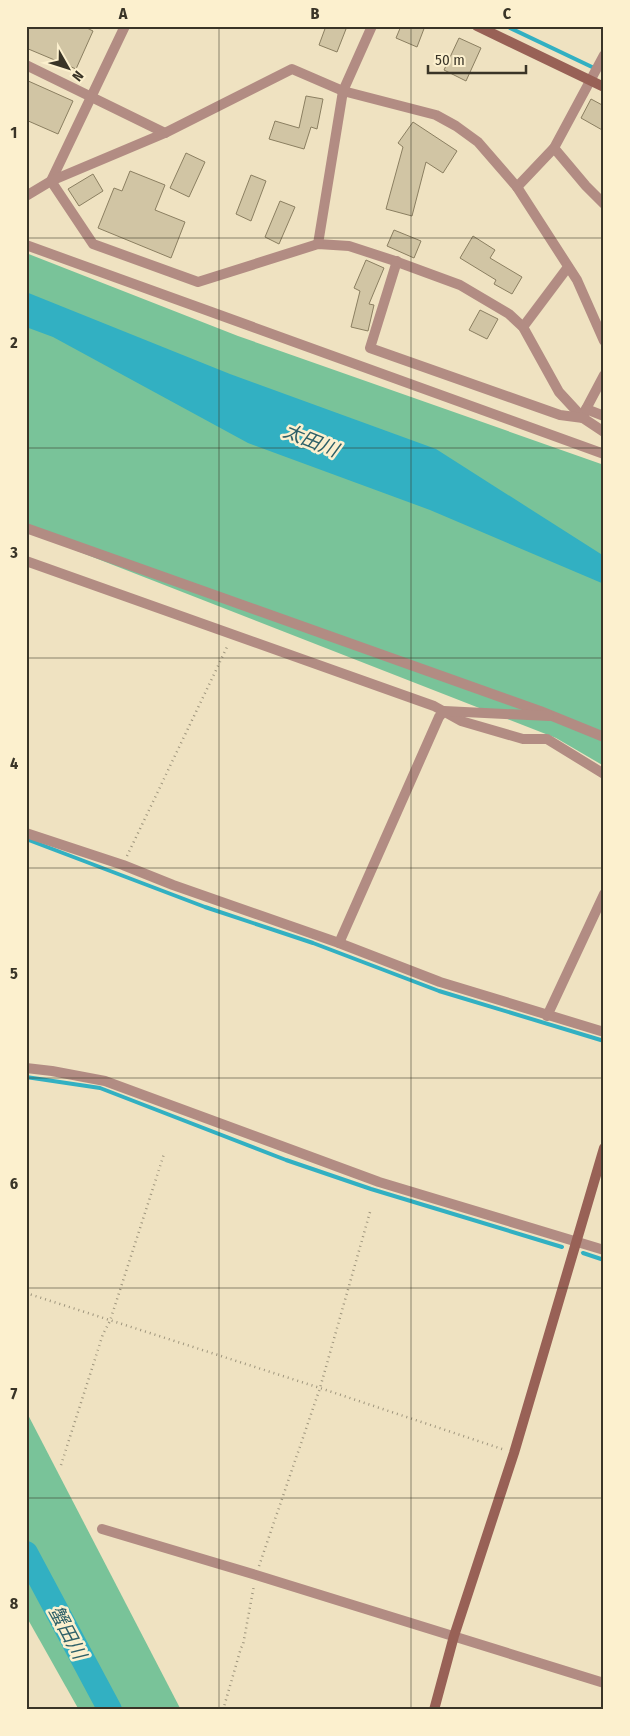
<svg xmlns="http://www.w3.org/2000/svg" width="630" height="1736" font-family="'Fira Sans Condensed','Noto Sans JP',sans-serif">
<rect width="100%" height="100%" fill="#efe2c1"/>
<g fill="#79c399">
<path d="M26 253 238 336 604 465V766L556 738 26 531Z"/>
<path d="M26 1411 181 1710H79L26 1616Z"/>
</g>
<path fill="#32b0c2" d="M26 292 230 374 436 449 604 556V584L430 510 248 443 53 337 26 327Z"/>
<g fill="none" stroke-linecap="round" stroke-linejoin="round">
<g stroke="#32b0c2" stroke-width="4">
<path d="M506 26 592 67"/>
<path d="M603 72H604"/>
<path d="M26 839 205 907 313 943 439 991 604 1041"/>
<path d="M26 1077 100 1088 286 1160 371 1189 562 1247"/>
<path d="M583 1253 604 1260"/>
</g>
<path stroke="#32b0c2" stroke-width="24" d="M26 1553 110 1710"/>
</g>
<g fill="#d1c5a4" stroke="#8b7f61">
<path d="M26 26H83L93 31 76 69 26 48Z"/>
<path d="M326 26H339L346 29 337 52 319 45Z"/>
<path d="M401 26H425L417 47 396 38Z"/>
<path d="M459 38 481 48 466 81 444 70Z"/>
<path d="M26 80 73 101 58 134 26 120Z"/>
<path d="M306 96 323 99 317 129 311 127 304 149 269 139 275 121 299 128Z"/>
<path d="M591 99 604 106V131L581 118Z"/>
<path d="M413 122 457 151 443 173 426 162 412 216 386 209 403 147 398 143Z"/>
<path d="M186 153 205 162 189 197 170 188Z"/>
<path d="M130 171 165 185 155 210 185 222 171 258 98 228 114 188 122 191Z"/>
<path d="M93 174 103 191 79 206 68 189Z"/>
<path d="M251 175 266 181 251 221 236 214Z"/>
<path d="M280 201 295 207 279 244 265 237Z"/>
<path d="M394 230 421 241 414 258 387 246Z"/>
<path d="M473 236 495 250 490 258 522 277 512 294 494 284 496 280 460 258Z"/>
<path d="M366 260 384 268 369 304 374 305 368 331 351 327 360 291 354 288Z"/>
<path d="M480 310 498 319 487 339 469 330Z"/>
</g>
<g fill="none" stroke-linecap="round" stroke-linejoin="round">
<g stroke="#9e957d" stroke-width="2.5" stroke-dasharray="1 4" stroke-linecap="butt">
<path d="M127 856 228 645"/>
<path d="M26 1293 320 1388 505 1450"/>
<path d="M61 1465 103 1334 110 1321 164 1154"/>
<path d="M259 1566 320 1388 370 1212"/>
<path d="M223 1710 241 1648 243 1645 254 1585"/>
</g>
<g stroke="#b28c83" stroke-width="10">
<path d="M125 26 51 181 93 244 198 282 318 244 349 246 392 260 460 285 509 314 523 327 559 392 583 418 604 432"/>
<path d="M26 65 165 133"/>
<path d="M554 148 586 186 604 204"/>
<path d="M517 187 554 148 604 55"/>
<path d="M26 196 51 181 165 133 292 69 343 91 436 115 456 126 478 142 517 187 577 280 604 341"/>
<path d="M318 244 343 91 372 26"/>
<path d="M26 245 604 454"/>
<path d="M397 261 370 348 560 415 583 418 586 409 604 375"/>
<path d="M523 327 568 267"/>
<path d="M586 409 604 416"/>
<path d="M26 528 540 711 604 737"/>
<path d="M26 561 434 706 461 721 523 739H547L604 774"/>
<path d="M26 833 123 865 173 885 339 943 440 982 604 1032"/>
<path d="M339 943 439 717 444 711 549 716"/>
<path d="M547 1016 604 894"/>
<path d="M26 1068 52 1071 105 1081 379 1182 604 1250"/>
<path d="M102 1529 256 1575 604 1683"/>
</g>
<g stroke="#986156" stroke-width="10">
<path d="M477 26 604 87"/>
<path d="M434 1710 454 1636 514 1453 604 1148"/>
</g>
</g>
<path fill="none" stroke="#393427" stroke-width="1" stroke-opacity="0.55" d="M219 26V1710M411 26V1710M26 238H604M26 448H604M26 658H604M26 868H604M26 1078H604M26 1288H604M26 1498H604"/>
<g text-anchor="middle" stroke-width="5" stroke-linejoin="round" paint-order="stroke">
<g font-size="19" font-style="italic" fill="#2e6068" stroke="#fcf0ce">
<text transform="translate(311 440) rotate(22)" y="7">太田川</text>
<text transform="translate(68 1632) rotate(62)" y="7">蟹田川</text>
</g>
</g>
<rect width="630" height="1736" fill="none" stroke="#fcf0ce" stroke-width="55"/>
<g transform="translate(68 68) rotate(129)" stroke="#fcf0ce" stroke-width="4" paint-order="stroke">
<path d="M0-4L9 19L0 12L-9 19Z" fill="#393427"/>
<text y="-8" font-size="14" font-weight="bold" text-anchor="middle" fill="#393427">N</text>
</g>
<path d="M428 65v8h98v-8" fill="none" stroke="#393427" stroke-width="2.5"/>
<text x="435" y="65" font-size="15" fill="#393427" stroke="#fcf0ce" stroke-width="4" paint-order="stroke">50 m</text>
<rect x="28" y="28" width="574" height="1680" fill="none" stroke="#393427" stroke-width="2"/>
<g font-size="16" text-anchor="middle" font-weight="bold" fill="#393427">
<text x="123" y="19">A</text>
<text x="315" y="19">B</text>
<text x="507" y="19">C</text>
<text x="14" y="138">1</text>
<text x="14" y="348">2</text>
<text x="14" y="558">3</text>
<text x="14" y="769">4</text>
<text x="14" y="979">5</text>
<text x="14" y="1189">6</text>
<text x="14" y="1399">7</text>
<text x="14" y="1609">8</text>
</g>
</svg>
